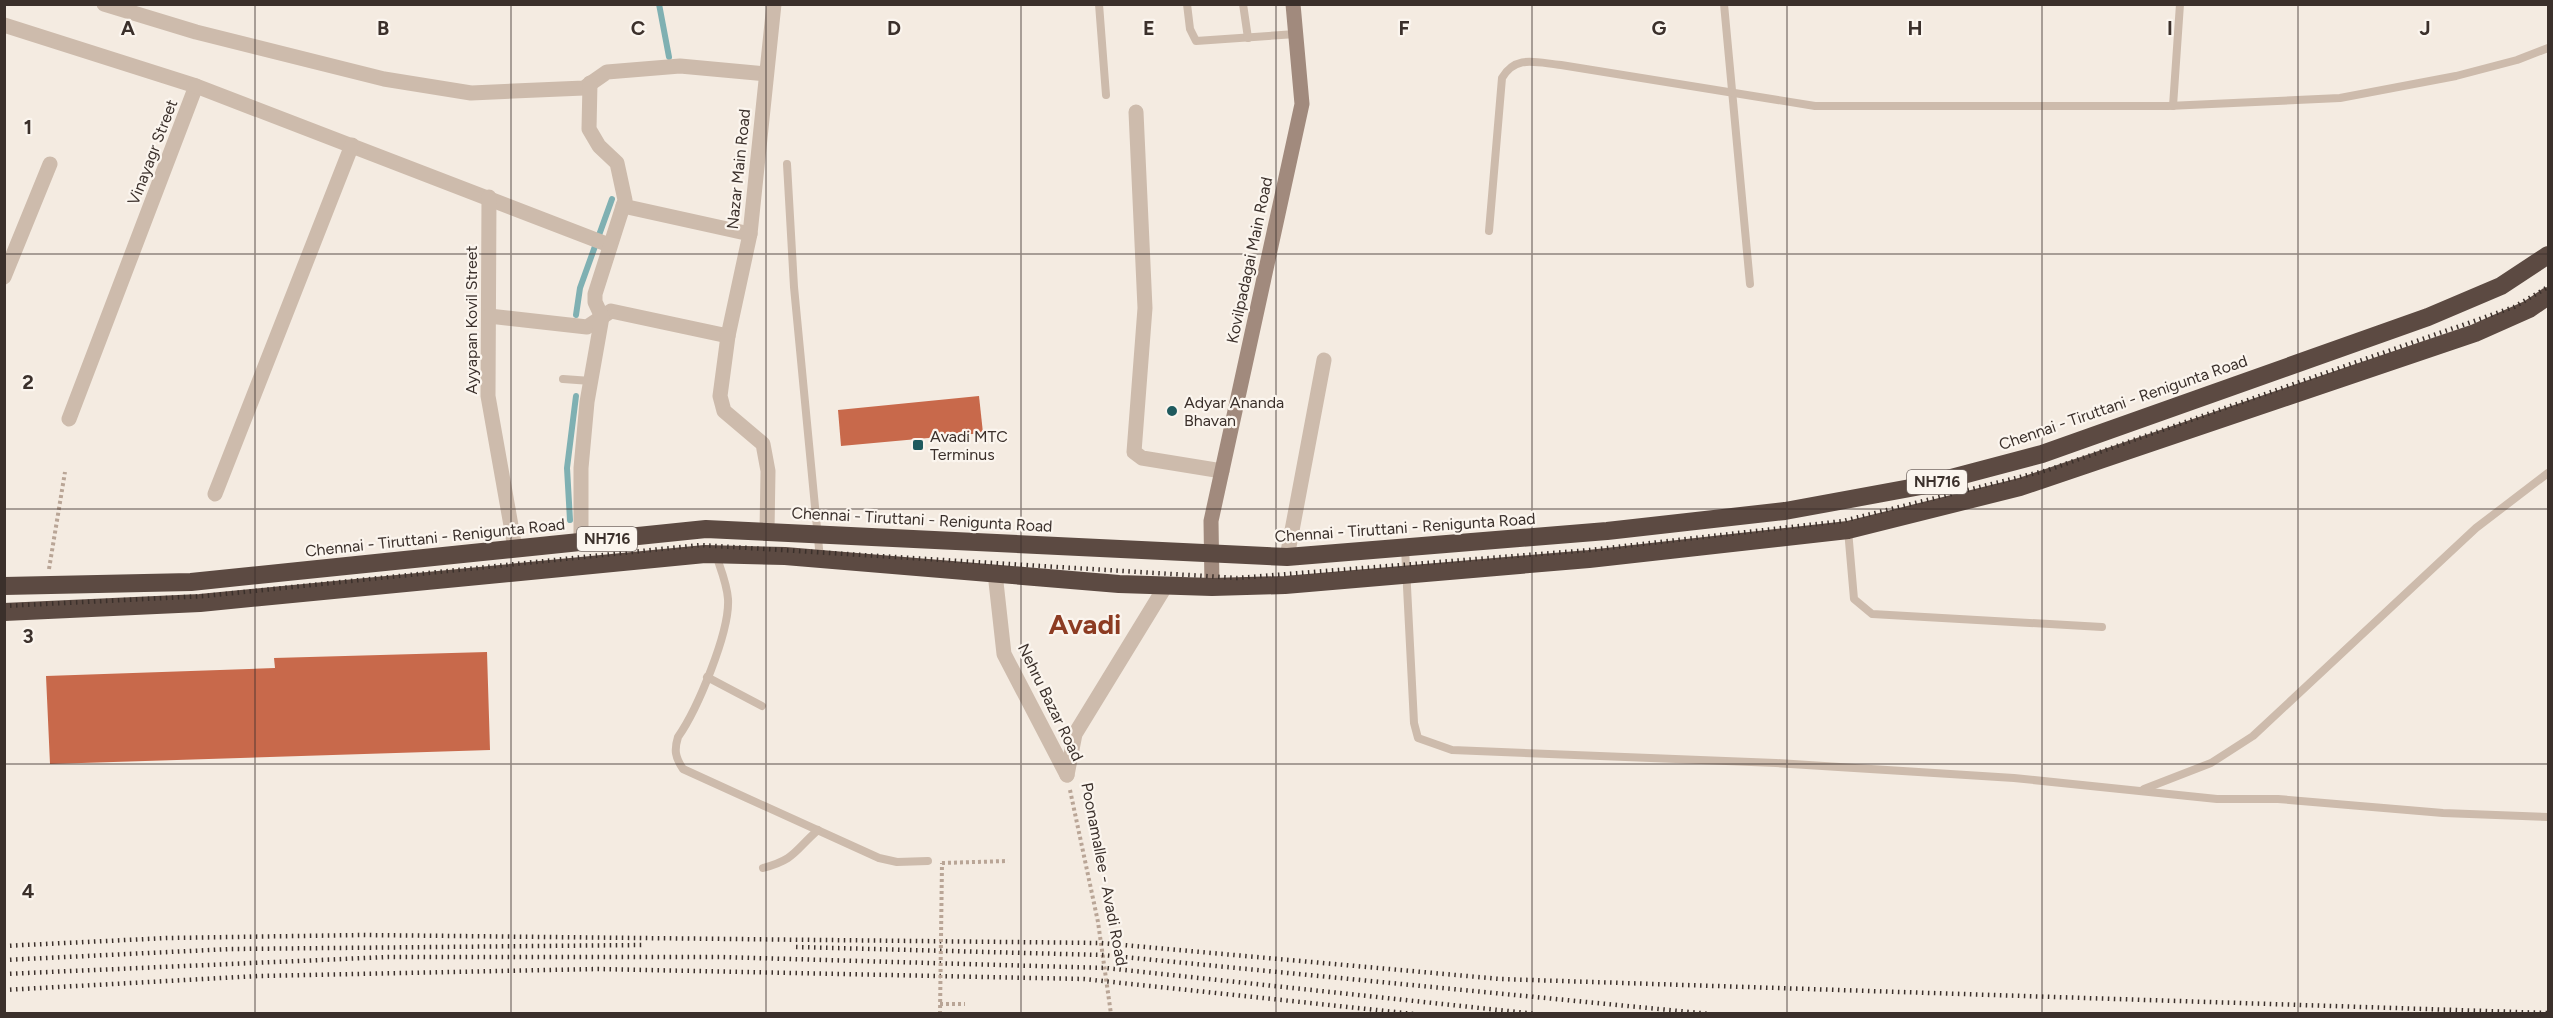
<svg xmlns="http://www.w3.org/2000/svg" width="2553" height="1018" font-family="Figtree,sans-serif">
<rect width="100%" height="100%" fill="#f4ebe1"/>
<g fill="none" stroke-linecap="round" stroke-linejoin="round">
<g stroke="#7fb0b2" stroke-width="6">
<path d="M659 4 669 57"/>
<path d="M576 315 580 288 612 199"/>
<path d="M570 520 567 468 576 396"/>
</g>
</g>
<g fill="#c8694b">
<path d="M979 396 983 433 841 446 838 410Z"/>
<path d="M487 652 490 750 50 764 46 676 275 668 274 658Z"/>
</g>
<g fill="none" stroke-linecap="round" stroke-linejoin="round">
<g stroke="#b9a596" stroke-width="4" stroke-dasharray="3 3" stroke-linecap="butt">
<path d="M49 569 65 472"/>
<path d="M1070 790 1098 922 1111 1014"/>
<path d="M942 863 1008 861"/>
<path d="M940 1004H965"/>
</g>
<g stroke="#cdbbac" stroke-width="8">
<path d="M1099 4 1106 95"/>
<path d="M1187 4 1190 29 1196 41 1296 34"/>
<path d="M1243 4 1248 38"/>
<path d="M1724 4 1750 284"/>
<path d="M2173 106 2180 4"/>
<path d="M787 164 794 287 820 559"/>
<path d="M1489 231 1502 78C1516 54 1537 63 1561 65L1815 106H2168L2340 98 2456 76 2517 60 2548 48"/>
<path d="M563 379 591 381"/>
<path d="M1848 530 1854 599 1872 614 2102 627"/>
<path d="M1405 548 1414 723 1418 738 1452 750 1776 763 2014 778 2217 799H2278L2443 813 2548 817"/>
<path d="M716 555C721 570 727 584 728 599 730 632 697 710 678 737 674 750 675 757 683 769L879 858 897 862 928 861"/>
<path d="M707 677 762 706"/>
<path d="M2144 789 2211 763 2253 736 2476 528 2548 473"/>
<path d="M763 868C796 859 794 851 818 830"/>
</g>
<g stroke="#cdbbac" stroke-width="15">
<path d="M104 4 196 32 384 79 471 93 584 88 607 72 680 66 766 74"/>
<path d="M4 25 196 86 69 419"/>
<path d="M196 86 609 245"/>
<path d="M1136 112 1145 308 1134 452 1142 458 1222 471"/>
<path d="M489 197 488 396 515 548"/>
<path d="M623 206 750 234"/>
<path d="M4 277 50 164"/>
<path d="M489 316 587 327 611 311 728 336 750 234 774 4"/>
<path d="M728 336 720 396 724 411 763 444 768 471 767 531"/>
<path d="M215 494 352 145"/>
<path d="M581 541V468L587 402 602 317 595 302V294L625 200 617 163 599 146 589 129 590 83"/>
<path d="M1287 557 1324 360"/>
<path d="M995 573 1004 654 1067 775"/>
<path d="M1067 775 1075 734 1165 587"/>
</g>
<path stroke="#a18a7d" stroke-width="15" d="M1212 587 1211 521 1302 104 1293 4"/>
<g stroke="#5c4a42" stroke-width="18">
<path d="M4 586 191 582 706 529 1287 557 1607 531 1785 511 1921 486 2042 454 2428 317 2501 286 2548 255"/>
<path d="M4 612 200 603 705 554 785 556 1119 584 1212 587 1285 585 1589 559 1848 530 2020 487 2475 333 2529 309 2548 296"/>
</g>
<g stroke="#3b302b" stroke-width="4.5" stroke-dasharray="1.5 4.5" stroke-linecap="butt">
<path d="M4 606 205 596 700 545 1237 578 1590 550 1843 521 2048 470 2514 307 2548 287"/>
<path d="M4 946 167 938 363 935 1101 943 1500 979 2548 1013"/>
<path d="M796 947 1103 955 1710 1014"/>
<path d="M4 960 231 949 643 945"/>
<path d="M4 974 388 957H720L1106 968 1536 1014"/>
<path d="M4 990 258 976 598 969 1084 979 1414 1014"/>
</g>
<path stroke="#b9a596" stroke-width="4" stroke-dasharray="3 3" stroke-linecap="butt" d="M940 1014 942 863"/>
</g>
<path fill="none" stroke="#3b302b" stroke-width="1.5" stroke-opacity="0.55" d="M255 4V1014M511 4V1014M766 4V1014M1021 4V1014M1276 4V1014M1532 4V1014M1787 4V1014M2042 4V1014M2298 4V1014M4 254H2548M4 509H2548M4 764H2548"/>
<g fill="#1f5a5e" stroke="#fbf5ee" stroke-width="2">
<circle cx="1172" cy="411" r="6"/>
<rect x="912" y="439" width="12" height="12" rx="3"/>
</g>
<g text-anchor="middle" stroke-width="4.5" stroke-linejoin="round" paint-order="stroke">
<g fill="#fbf5ee" stroke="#756b66" stroke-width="1.5">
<rect x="1907" y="470" width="60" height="24" rx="4.5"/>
<rect x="577" y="527" width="60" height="24" rx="4.5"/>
</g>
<g font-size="15" font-weight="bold" fill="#3b302b">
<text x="1937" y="487">NH716</text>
<text x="607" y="544">NH716</text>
</g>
<g font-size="16" fill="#3b302b" stroke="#fbf5ee">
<text transform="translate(152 152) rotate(-69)" y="6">Vinayagr Street</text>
<text transform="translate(738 169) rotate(-84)" y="6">Nazar Main Road</text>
<text transform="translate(1249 260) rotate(-78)" y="6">Kovilpadagai Main Road</text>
<text transform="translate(471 320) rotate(-90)" y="6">Ayyapan Kovil Street</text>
<text transform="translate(2123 402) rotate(-19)" y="6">Chennai - Tiruttani - Renigunta Road</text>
<text transform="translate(922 519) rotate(3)" y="6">Chennai - Tiruttani - Renigunta Road</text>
<text transform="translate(1405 527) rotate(-4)" y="6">Chennai - Tiruttani - Renigunta Road</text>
<text transform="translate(435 537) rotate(-6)" y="6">Chennai - Tiruttani - Renigunta Road</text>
<text transform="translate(1051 702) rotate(64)" y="6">Nehru Bazar Road</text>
<text transform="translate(1105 874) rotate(79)" y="6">Poonamallee - Avadi Road</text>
</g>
<g font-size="16" fill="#3b302b" stroke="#fbf5ee" text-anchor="start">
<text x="1184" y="408">Adyar Ananda<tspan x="1184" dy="18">Bhavan</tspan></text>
<text x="930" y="442">Avadi MTC<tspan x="930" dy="18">Terminus</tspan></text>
</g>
<g font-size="28" font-weight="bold" fill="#8c3b22" stroke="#fbf5ee">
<text x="1085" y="634">Avadi</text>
</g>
</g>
<g font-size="20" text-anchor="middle" font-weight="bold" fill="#3b302b" stroke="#fbf5ee" stroke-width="4.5" stroke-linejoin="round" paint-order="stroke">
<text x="128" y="35">A</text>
<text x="383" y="35">B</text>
<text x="638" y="35">C</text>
<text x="894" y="35">D</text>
<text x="1149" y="35">E</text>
<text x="1404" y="35">F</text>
<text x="1659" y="35">G</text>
<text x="1915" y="35">H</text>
<text x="2170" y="35">I</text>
<text x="2425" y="35">J</text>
<text x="28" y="134">1</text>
<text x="28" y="389">2</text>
<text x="28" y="643">3</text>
<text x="28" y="898">4</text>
</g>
<rect width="2553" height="1018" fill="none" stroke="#3b302b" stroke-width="12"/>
</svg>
